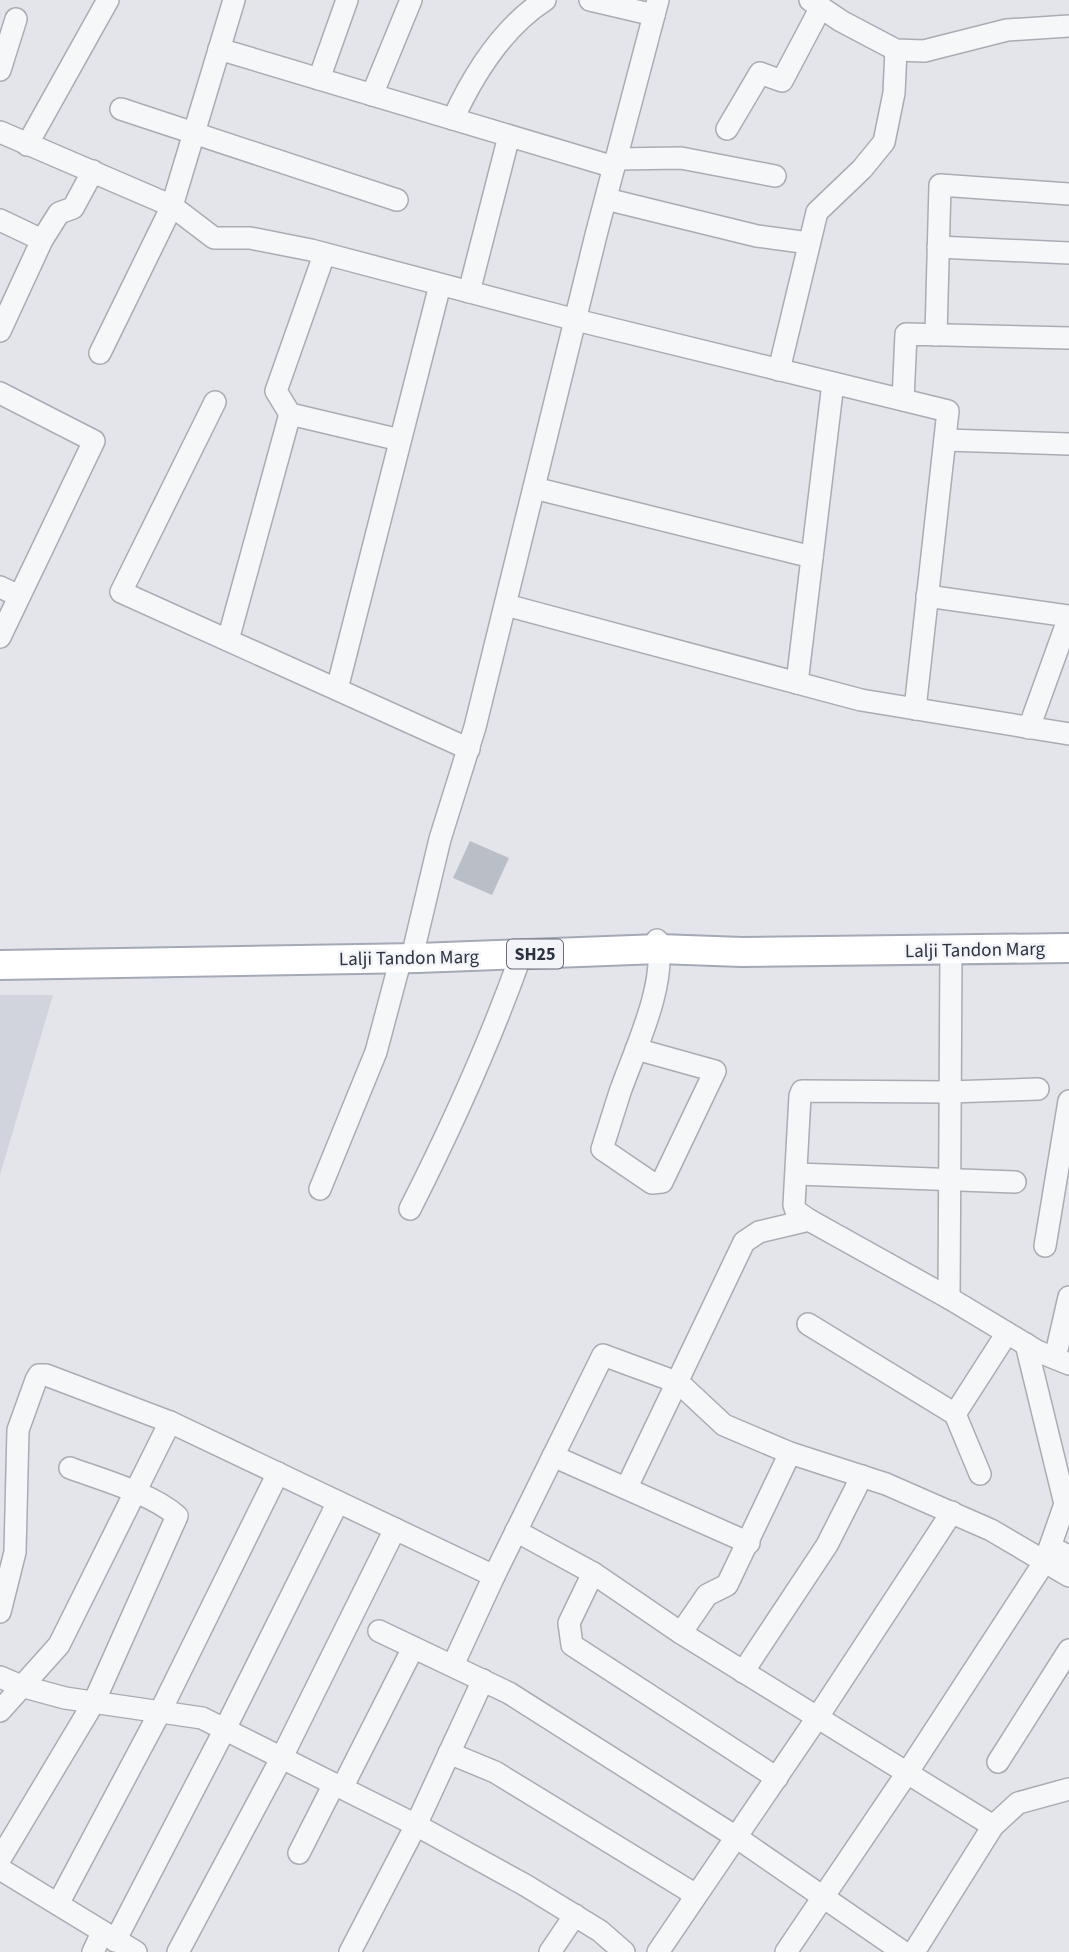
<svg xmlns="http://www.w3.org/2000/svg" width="1069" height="1952" font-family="'Source Sans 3',sans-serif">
<rect width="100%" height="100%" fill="#e3e5ea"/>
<path fill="#d1d4dc" d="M0 995H53L0 1175Z"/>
<path fill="#babec7" d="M470 841 509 858 492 895 453 878Z"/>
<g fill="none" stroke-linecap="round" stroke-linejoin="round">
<defs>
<g id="minor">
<path d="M590 0 654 15"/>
<path d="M810 0 841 21 896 50 924 51 1007 30 1069 26"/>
<path d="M219 49 614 167"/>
<path d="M0 70 16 19"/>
<path d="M319 79 347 0"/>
<path d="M372 95 411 0"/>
<path d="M121 109 397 200"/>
<path d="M453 119C474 73 502 28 545 0"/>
<path d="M727 129 760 73 782 81 821 7"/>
<path d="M0 132 172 206 214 238H250L311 250 576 320 948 411 915 709"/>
<path d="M27 145 108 0"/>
<path d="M616 159 681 158 775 176"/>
<path d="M606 199 757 236 809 243"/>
<path d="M0 220 42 240"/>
<path d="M938 247 1069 253"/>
<path d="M324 255 276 391 290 414 400 440"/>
<path d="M469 292 509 136"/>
<path d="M0 331 42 240 59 213 73 208 93 171"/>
<path d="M936 335 940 185 1069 194"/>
<path d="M100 353 172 206 234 0"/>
<path d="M779 370 817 212 862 169 884 142 894 93 896 50"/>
<path d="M0 393 94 441 0 637"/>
<path d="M903 400 906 334 1069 338"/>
<path d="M215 402 121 592 469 749"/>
<path d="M945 440 1069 444"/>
<path d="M534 488 812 557"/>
<path d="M0 587 19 596"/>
<path d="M927 596 1069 616"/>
<path d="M506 605 861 700 1069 734"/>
<path d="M228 640 290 414"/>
<path d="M797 683 833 383"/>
<path d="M337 689 440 285"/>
<path d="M1029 728 1069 617"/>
<path d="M418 958 415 944 440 839 475 727 596 235 658 0"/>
<path d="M636 1049 715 1071 662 1182 652 1183 602 1149C608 1130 614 1111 620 1092 634 1052 668 982 657 940"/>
<path d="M1038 1089 949 1092 802 1091 800 1096 794 1205 796 1211 809 1220 949 1298 1037 1351 1069 1364"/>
<path d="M797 1174 1015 1182"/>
<path d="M320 1189 376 1052 401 958"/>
<path d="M410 1209C452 1126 490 1042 521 955"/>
<path d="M1045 1246 1069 1101"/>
<path d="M949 1298 951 950"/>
<path d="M808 1324 955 1414"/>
<path d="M1055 1358 1069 1297"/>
<path d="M553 1456 749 1543"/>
<path d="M980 1474 955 1414 1007 1333"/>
<path d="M627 1487 744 1242 759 1232 809 1220"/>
<path d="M516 1531 593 1573 681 1633 993 1826"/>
<path d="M1050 1547 1069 1556"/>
<path d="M593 1573 569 1623 572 1645 777 1778"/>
<path d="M0 1612 15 1552 18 1430 36 1380 39 1375H46L170 1422 494 1576"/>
<path d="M379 1631 509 1693 736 1837 903 1952"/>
<path d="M681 1633 707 1595 727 1585 790 1453"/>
<path d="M453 1665 494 1576 603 1355 679 1383 724 1425 790 1453 886 1484 991 1530 1069 1576"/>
<path d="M743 1672 827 1545 862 1476"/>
<path d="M0 1677 21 1686 65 1698 202 1718 416 1825 525 1885 600 1931 624 1952"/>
<path d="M0 1711 59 1645 170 1422"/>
<path d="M449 1753 495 1772 696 1895"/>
<path d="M998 1762 1069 1650"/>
<path d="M342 1788 413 1648"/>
<path d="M299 1853 334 1784"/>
<path d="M0 1859 94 1702 177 1516C153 1494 100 1479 70 1468"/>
<path d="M0 1869 136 1952"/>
<path d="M58 1904 160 1712 278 1473"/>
<path d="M115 1941 225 1729 338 1502"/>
<path d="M93 1952 102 1933"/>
<path d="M178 1952 282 1757 395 1529"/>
<path d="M350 1952 416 1825 483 1680"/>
<path d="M550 1952 575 1915"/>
<path d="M658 1952 817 1718 952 1512"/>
<path d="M786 1952 907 1773 1045 1561 1065 1504 1026 1344"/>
<path d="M914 1952 993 1826 1018 1803 1069 1789"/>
</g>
<path id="major" d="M0 965 418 958 659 949 742 952 1069 948"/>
</defs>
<use href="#minor" stroke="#a8acb4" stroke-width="24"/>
<use href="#major" stroke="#a3a9b6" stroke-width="32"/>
<use href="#minor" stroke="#f6f7f9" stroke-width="21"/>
<use href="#major" stroke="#fff" stroke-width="28"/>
</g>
<g text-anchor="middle" stroke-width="5" stroke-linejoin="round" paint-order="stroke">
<rect fill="#f3f4f8" stroke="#676c79" stroke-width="2" x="507" y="939.5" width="56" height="29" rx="5"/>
<g font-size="18" font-weight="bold" fill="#2b3242">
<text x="535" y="960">SH25</text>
</g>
<g font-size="19" fill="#2b3242" stroke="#f3f4f8">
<text transform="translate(975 949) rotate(-1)" y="7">Lalji Tandon Marg</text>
<text transform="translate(409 957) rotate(-1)" y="7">Lalji Tandon Marg</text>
</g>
</g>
</svg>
